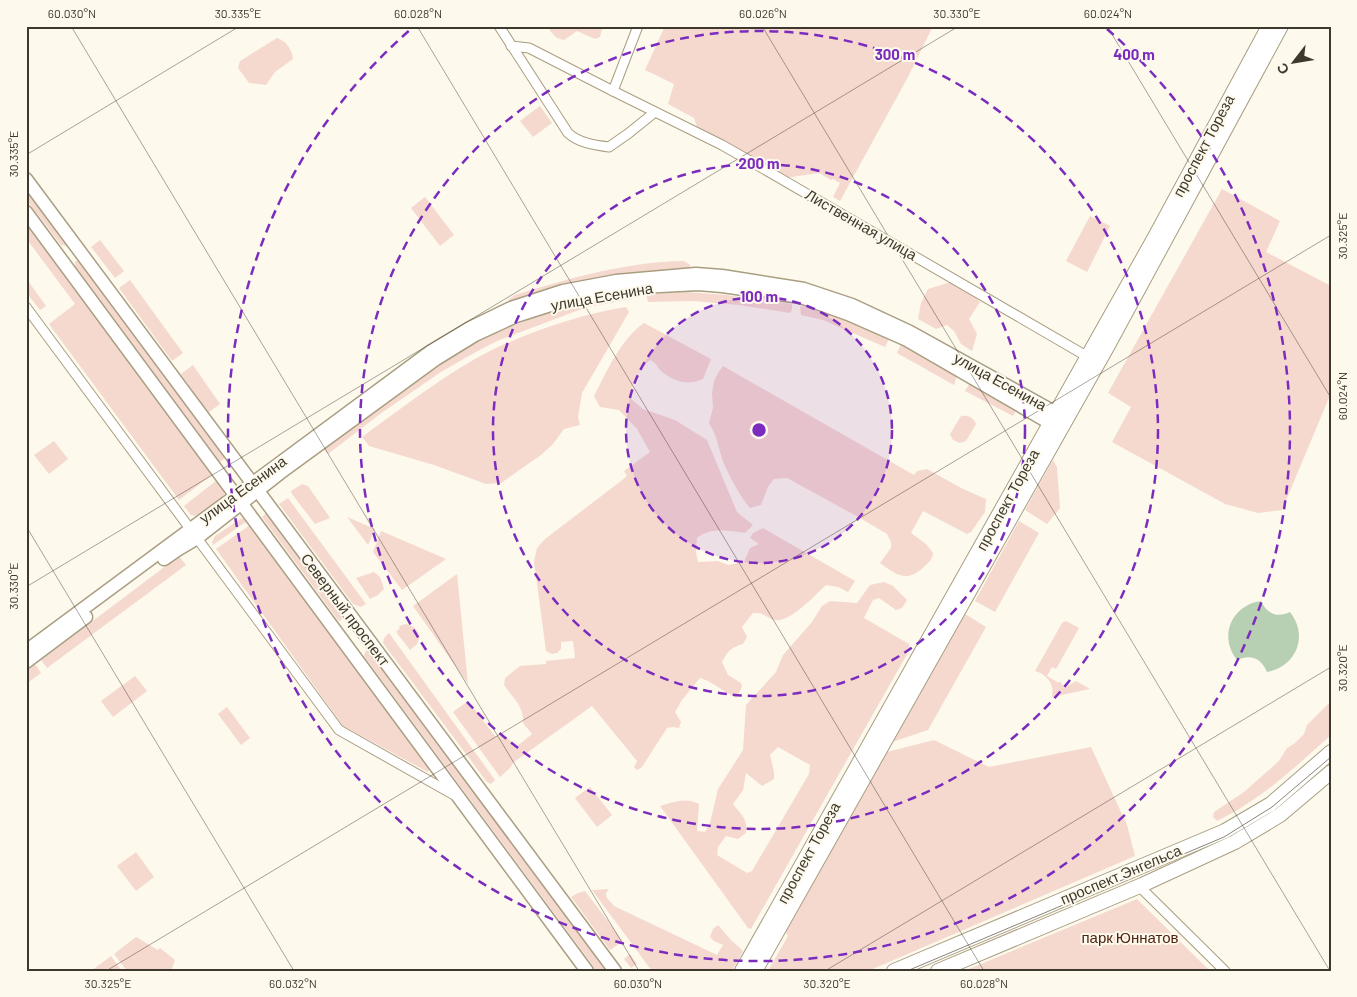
<svg xmlns="http://www.w3.org/2000/svg" width="1357" height="997" font-family="Barlow,sans-serif">
<rect width="100%" height="100%" fill="#fdf9ec"/>
<g fill="#f5d9cf" fill-rule="evenodd">
<path d="M549 26H596L602 29 600 37 595 39 577 31 564 40 557 38 550 31Z"/>
<path d="M665 26H933L908 77 840 201 833 197 840 183 833 179 831 180 819 173 785 178 697 127 694 118 668 104 674 84 645 70Z"/>
<path d="M277 38C286 41 292 49 293 59L275 72 266 85 249 83 238 68 240 61Z"/>
<path d="M540 106 552 123 533 137 520 121Z"/>
<path d="M1222 189 1280 221 1266 252 1331 286V393L1282 510 1258 513 1225 504 1112 442 1131 407 1108 393Z"/>
<path d="M26 190 67 246 61 245 26 199Z"/>
<path d="M425 197 454 235 440 246 411 208Z"/>
<path d="M1090 216 1110 226 1087 272 1066 261Z"/>
<path d="M26 223 213 474 179 500 49 324 75 304 26 238Z"/>
<path d="M100 240 124 271 115 278 91 247Z"/>
<path d="M75 261H80L225 458 220 462 75 266Z"/>
<path d="M684 261 690 265V269L662 270 605 277 516 303 509 302V299L515 295C570 278 626 262 684 261Z"/>
<path d="M26 278 46 306 40 310 26 292Z"/>
<path d="M130 280 183 353 172 361 119 288Z"/>
<path d="M951 282 968 290 980 302 969 319 977 334 972 351 961 344 954 331 947 325 936 329 918 319 921 303 928 289Z"/>
<path d="M686 292 726 295 792 304V310L790 313 739 305 694 301 648 302 646 294Z"/>
<path d="M634 295 632 299 587 307 497 341 474 353 441 372 380 414 328 454 322 447 447 358 490 335 543 314 569 306Z"/>
<path d="M800 306 834 315 889 339 885 347 823 320 801 315Z"/>
<path d="M626 307 629 312 582 393 578 417 580 425 564 429 553 444 541 455 501 483 486 484 434 465 369 446 362 437C399 410 435 382 475 359 518 335 577 315 626 307Z"/>
<path d="M644 323 711 359 703 379C688 386 674 382 661 371 656 366 657 363 650 360 640 368 630 387 631 399L643 409 675 420 707 440 737 512 753 525 745 533C728 531 711 527 697 538L696 552 698 562 718 561 728 565 744 562 750 548 759 544 750 538 753 533 763 528 855 581 848 592 838 587 826 585C816 594 790 623 775 620 766 618 765 612 753 613L742 627 747 637 743 644C731 647 727 652 722 662L728 675 741 683 742 687 736 698 708 681 700 678 682 700 675 712 681 722 679 728 673 727 667 728 642 767 637 770 634 767 637 761 592 706 514 762 510 768 500 777 453 712 468 701 495 736 507 737 516 747 532 734 523 723C525 707 512 697 504 685L505 678 520 666 546 664V661L575 658 573 641 561 642V649L557 653 552 654 546 651 534 561 537 548 545 539 621 481 627 476 624 471 650 452 637 429 619 410 600 407 594 396C607 371 620 340 644 323Z"/>
<path d="M901 344 957 376 954 385 897 353Z"/>
<path d="M193 365 220 404 208 413 181 374Z"/>
<path d="M723 366 914 475 917 471 927 469 963 489 986 499 985 512 971 532 967 534 923 511 911 533 926 544 933 553C932 560 929 562 925 566 907 583 898 576 880 563L891 548V542L887 534 860 518 787 478 774 479 768 487 761 505 750 508C739 495 731 479 724 464 718 448 718 438 709 423L713 408 712 393 714 381 718 373Z"/>
<path d="M970 383 1017 409 1013 416 965 391Z"/>
<path d="M961 416C968 415 973 417 976 424L966 441 960 443 953 440 950 434Z"/>
<path d="M54 441 68 459 49 474 34 455Z"/>
<path d="M1053 460 1057 467 1060 508 1047 524 1025 510Z"/>
<path d="M217 480C219 483 223 487 224 491 227 499 205 511 199 516L191 515 184 506Z"/>
<path d="M302 484 308 486 330 518 315 524 292 494 291 491Z"/>
<path d="M288 498 366 604 361 607 353 604 279 504Z"/>
<path d="M266 513 342 616 341 621 338 620 262 517Z"/>
<path d="M347 517 375 529 368 545Z"/>
<path d="M242 518 247 521 213 545 212 542 215 536Z"/>
<path d="M1019 521 1039 533 995 612 975 601Z"/>
<path d="M250 525 429 769 428 772 343 726 216 549Z"/>
<path d="M381 531 446 559 402 590 373 552Z"/>
<path d="M179 556 186 565 47 668 41 660Z"/>
<path d="M374 572 380 577 384 589 378 595 370 599 356 578Z"/>
<path d="M457 574 468 684 413 606Z"/>
<path d="M884 582 893 586 907 600 902 608 896 610 879 598 873 600 864 618 909 644 910 649 751 929 748 928 660 806C674 802 686 797 699 804L697 831 705 832 710 823 718 789 743 750 746 705 776 672 783 655 812 622 822 606 830 601 857 603 870 585ZM778 747 810 765 809 774 752 871 747 873 717 855 718 847 726 836 738 839 746 833C748 818 741 815 733 804L743 790 746 773 762 786 774 779V772L770 755Z"/>
<path d="M965 614 986 627 928 730 892 742Z"/>
<path d="M1066 621 1079 628 1056 669 1052 667 1047 676 1059 683 1060 681 1064 688 1076 681 1090 689 1052 697C1055 685 1047 674 1035 671L1062 623Z"/>
<path d="M405 624C413 625 418 629 420 637L417 644 410 650 396 632 400 628 399 626Z"/>
<path d="M389 633 495 780 491 784 487 782 383 643 384 638Z"/>
<path d="M366 650 370 651 607 971H597L364 656Z"/>
<path d="M35 664 41 673 26 684V671Z"/>
<path d="M135 676 147 691 113 717 101 701Z"/>
<path d="M1331 701V735C1295 767 1261 800 1217 821L1213 817 1214 812 1244 792 1279 761 1287 748 1295 743 1304 734 1307 725Z"/>
<path d="M227 707 250 738 241 745 218 714Z"/>
<path d="M934 740 989 767 1091 747 1127 825 1135 856 868 971H768L788 936 785 931 887 752Z"/>
<path d="M590 787 612 815 597 827 575 798Z"/>
<path d="M136 852 154 877 136 891 117 866Z"/>
<path d="M609 889 606 893 607 898 614 906 717 955 723 945 714 941 710 937 713 929 718 925 731 940 743 951 732 971H652L592 890Z"/>
<path d="M585 891 623 941 610 950 571 897 578 893Z"/>
<path d="M1137 899 1210 971H964Z"/>
<path d="M136 937 158 950 160 948 175 960 171 971H127L114 954Z"/>
<path d="M630 954 637 964 631 968 624 959Z"/>
<path d="M111 956 122 971H91Z"/>
</g>
<path fill="#b7cfb3" d="M1261 601C1267 614 1277 618 1290 612 1309 636 1296 667 1267 672 1261 658 1251 654 1237 660 1218 636 1232 605 1261 601Z"/>
<g fill="none" stroke-linecap="round" stroke-linejoin="round">
<defs>
<g id="street">
<path d="M499 26 568 133C579 143 594 145 609 147L629 133 655 112"/>
<path d="M638 26 613 91 722 145 764 169 1088 357"/>
<path d="M511 46 529 48 613 91"/>
<path d="M26 307 339 730 456 796"/>
<path d="M1142 885 1144 891 1225 971"/>
</g>
<g id="secondary">
<path d="M26 179 615 971"/>
<path d="M26 212 587 971"/>
<path d="M164 559 177 550 197 538 280 473 436 359 475 335 516 316 566 300 641 287 698 284 722 286 801 297 848 314 907 340 1050 423H1060"/>
<path d="M26 651 430 352 470 328 511 308 563 291 616 281 696 274 722 276 804 289 852 305 910 332 1056 413 1061 420"/>
<path d="M26 662 86 617"/>
</g>
<g id="primary">
<path d="M742 971 1155 237 1269 26"/>
<path d="M755 971 1107 347 1281 26"/>
<path d="M894 971 1225 831 1271 804 1331 752"/>
<path d="M938 971 1142 885 1235 842 1280 815 1331 772"/>
</g>
</defs>
<use href="#street" stroke="#a99e81" stroke-width="11"/>
<use href="#secondary" stroke="#a99e81" stroke-width="15"/>
<use href="#primary" stroke="#a99e81" stroke-width="16"/>
<use href="#street" stroke="#fff" stroke-width="9"/>
<use href="#secondary" stroke="#fff" stroke-width="12"/>
<use href="#primary" stroke="#fff" stroke-width="14"/>
<path stroke="#898478" stroke-width="1" d="M907 971 1224 837 1272 807 1331 757"/>
</g>
<path fill="none" stroke="#3e392d" stroke-width="1" stroke-opacity="0.45" d="M71 26 639 971M417 26 984 971M762 26 1330 971M1107 26 1331 398M26 155 240 26M26 526 294 971M26 587 959 26M106 971 1331 235M825 971 1331 667"/>
<circle cx="759" cy="430" r="133" fill="#7b2cbf" fill-opacity=".12"/>
<g fill="none" stroke="#7b2cbf" stroke-width="2.5" stroke-dasharray="9 6">
<circle cx="759" cy="430" r="133"/>
<circle cx="759" cy="430" r="266"/>
<circle cx="759" cy="430" r="399"/>
<path d="M1107 29A531 531 0 1 1 411 29"/>
</g>
<g text-anchor="middle" stroke-width="4" stroke-linejoin="round" paint-order="stroke">
<g font-size="15" fill="#3e392d" stroke="#fdf9ec">
<text transform="translate(1204 146) rotate(-62)" y="5">проспект Тореза</text>
<text transform="translate(861 225) rotate(30)" y="5">Лиственная улица</text>
<text transform="translate(602 297) rotate(-10)" y="5">улица Есенина</text>
<text transform="translate(1000 382) rotate(29)" y="5">улица Есенина</text>
<text transform="translate(243 490) rotate(-36)" y="5">улица Есенина</text>
<text transform="translate(1008 500) rotate(-61)" y="5">проспект Тореза</text>
<text transform="translate(345 610) rotate(53)" y="5">Северный проспект</text>
<text transform="translate(809 853) rotate(-61)" y="5">проспект Тореза</text>
<text transform="translate(1121 875) rotate(-23)" y="5">проспект Энгельса</text>
</g>
<g font-size="15" fill="#502211" stroke="#fdf9ec">
<text x="1130" y="943">парк Юннатов</text>
</g>
</g>
<circle cx="759" cy="430" r="8" fill="#7b2cbf" stroke="#fdf9ec" stroke-width="2.5"/>
<g font-size="15" text-anchor="middle" font-weight="bold" fill="#7b2cbf" stroke="#fdf9ec" stroke-width="4" stroke-linejoin="round" paint-order="stroke">
<text x="1134" y="60">400 m</text>
<text x="895" y="60">300 m</text>
<text x="759" y="169">200 m</text>
<text x="759" y="302">100 m</text>
</g>
<rect width="1357" height="997" fill="none" stroke="#fdf9ec" stroke-width="55"/>
<g transform="translate(1294 62) rotate(239)" stroke="#fdf9ec" stroke-width="4" paint-order="stroke">
<path d="M0-4L9 19L0 12L-9 19Z" fill="#3e392d"/>
<text y="-8" font-size="14" font-weight="bold" text-anchor="middle" fill="#3e392d">С</text>
</g>
<rect x="28" y="28" width="1302" height="942" fill="none" stroke="#3e392d" stroke-width="2"/>
<g font-size="12" text-anchor="middle" fill="#3e392d">
<text x="72" y="18">60.030°N</text>
<text x="238" y="18">30.335°E</text>
<text x="418" y="18">60.028°N</text>
<text x="763" y="18">60.026°N</text>
<text x="957" y="18">30.330°E</text>
<text x="1108" y="18">60.024°N</text>
<text transform="translate(14 154) rotate(-90)" y="4">30.335°E</text>
<text transform="translate(1343 236) rotate(-90)" y="4">30.325°E</text>
<text transform="translate(1343 396) rotate(-90)" y="4">60.024°N</text>
<text transform="translate(14 586) rotate(-90)" y="4">30.330°E</text>
<text transform="translate(1343 668) rotate(-90)" y="4">30.320°E</text>
<text x="108" y="988">30.325°E</text>
<text x="293" y="988">60.032°N</text>
<text x="638" y="988">60.030°N</text>
<text x="827" y="988">30.320°E</text>
<text x="984" y="988">60.028°N</text>
</g>
</svg>
